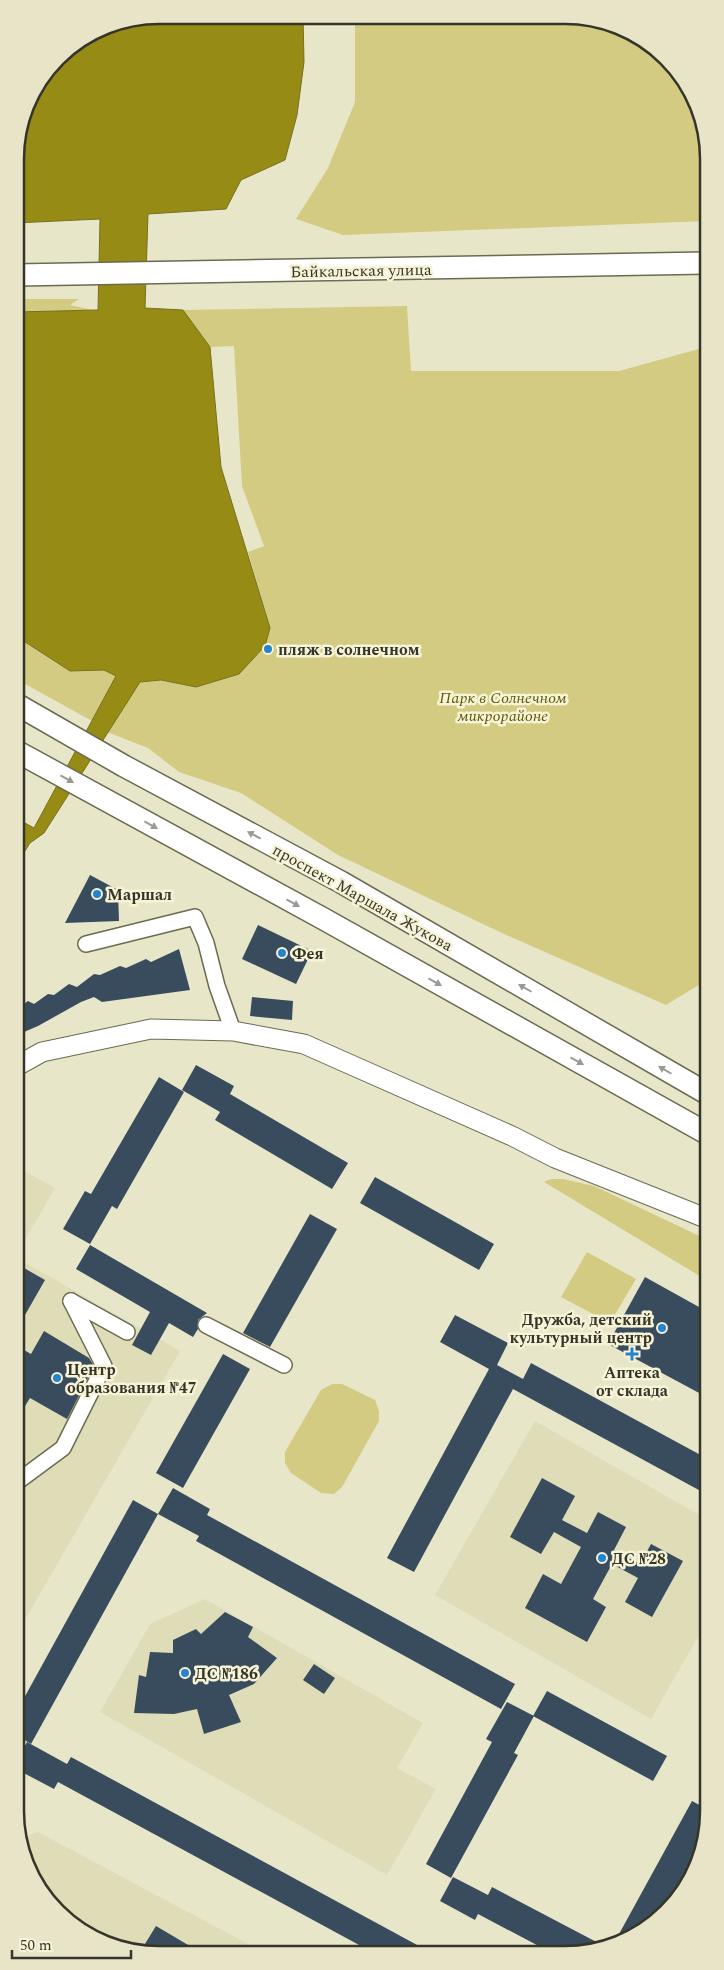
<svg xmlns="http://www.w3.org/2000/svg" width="724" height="1970" font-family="Spectral,serif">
<rect width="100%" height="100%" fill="#e8e6c9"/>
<g fill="#dfddb8">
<path d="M17 1167 55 1188 17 1254Z"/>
<path d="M17 1258 180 1351 18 1632Z"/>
<path d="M535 1421 708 1520V1619L651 1719 435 1595Z"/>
<path d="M205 1599 423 1723 397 1768 436 1789 387 1875 100 1712 150 1624Z"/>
<path d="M38 1832 263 1952H131L57 1913 18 1839Z"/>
</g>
<g fill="#d3cb82">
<path d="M355 16 593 18 667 57 706 131V221L343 235 296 219 328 168 355 102Z"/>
<path d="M16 299H79L70 305 98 311 16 312Z"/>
<path d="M407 306 411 371H619L706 347 707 962 702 983 666 1005 504 934 338 855 241 793 179 772 148 748 107 732 140 682 160 680 196 687 239 674 265 646 270 628 248 552 264 546 242 486 234 346 210 347 183 310Z"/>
<path d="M16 636 70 671 104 670 116 676 92 721 16 679Z"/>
<path d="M551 1179H563L594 1186 708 1240V1281L544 1182Z"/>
<path d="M587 1252 636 1279 610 1323 561 1297Z"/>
<path d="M332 1384H342L375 1400 379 1411V1421L342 1487 334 1494 321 1493 291 1473 285 1463V1452L321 1390Z"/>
</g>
<path fill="#968b15" stroke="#79711b" d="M159 15 303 16 304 62 297 115 285 160 241 180 226 209 148 214 145 308 183 310 210 347 221 467 270 628 265 646 239 674 196 687 161 680 140 682 44 833 30 843 16 865V818L34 828 116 676 104 670 70 671 16 636V312L98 310 100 219 15 223V149L30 95 64 51 104 26Z"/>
<g fill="#394c5d">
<path d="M90 875 118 890 119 921 65 923Z"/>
<path d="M258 925 312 951 296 984 242 959Z"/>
<path d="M179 949 190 990 102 1002 94 997 81 1002 38 1026 17 1035V1009L28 1001 34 1004 48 994 54 995 69 984 77 987 94 974 100 975 120 966 126 968 146 959 151 962Z"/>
<path d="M252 997 293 1001 292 1020 250 1016Z"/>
<path d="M196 1065 234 1086 230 1094 348 1163 332 1189 215 1120 220 1112 182 1090Z"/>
<path d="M159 1077 184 1092 117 1209 112 1206 90 1244 63 1229 85 1191 91 1194Z"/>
<path d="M375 1177 494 1244 479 1270 360 1203Z"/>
<path d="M310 1214 337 1229 270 1347 243 1333Z"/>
<path d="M90 1245 207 1313 198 1320V1329L193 1337 169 1323 151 1355 132 1345 150 1312 76 1269Z"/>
<path d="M17 1264 45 1280 17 1329Z"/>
<path d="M645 1277 708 1312V1381L701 1394 608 1344Z"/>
<path d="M455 1315 508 1343 497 1365 523 1379 531 1363 708 1459V1495L513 1389 414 1572 387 1558 489 1369 440 1342Z"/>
<path d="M44 1331 89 1358 94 1366 67 1419 30 1398 17 1419V1346L31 1354Z"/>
<path d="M223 1354 250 1369 183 1488 156 1473Z"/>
<path d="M542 1478 575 1496 562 1520 587 1533 598 1512 626 1527 614 1550 640 1564 651 1544 683 1561 652 1617 625 1602 638 1578 612 1564 593 1599 606 1607 587 1642 525 1608 543 1574 561 1584 581 1547 554 1532 541 1554 510 1537Z"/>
<path d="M173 1488 210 1509 207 1515 515 1684 501 1709 196 1541 199 1536 158 1514Z"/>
<path d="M133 1500 158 1514 31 1744 18 1736V1709Z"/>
<path d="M225 1612 253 1627 248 1637 277 1658 254 1684 229 1695 241 1722 204 1734 197 1709 174 1714 134 1713 139 1675 146 1677 150 1652 173 1653V1640L196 1629 201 1634Z"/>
<path d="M314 1664 335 1678 324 1694 303 1680Z"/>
<path d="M547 1691 667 1756 653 1781 533 1716Z"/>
<path d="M507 1702 534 1716 514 1753 518 1755 451 1878 426 1864 492 1742 486 1739Z"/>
<path d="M27 1742 67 1764 71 1757 430 1952H372L58 1782 54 1789 18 1770V1758Z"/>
<path d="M692 1801 709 1810V1820L704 1838 663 1914 637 1936 613 1945Z"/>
<path d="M453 1877 488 1895 492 1887 606 1947 593 1952H550L478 1914 475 1920 440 1901Z"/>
<path d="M156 1926 200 1952H140Z"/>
</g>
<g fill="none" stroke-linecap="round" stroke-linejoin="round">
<defs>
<g id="minor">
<path d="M86 944 195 917 206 943 217 986 233 1031"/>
<path d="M71 1301 127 1332"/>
<path d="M206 1325 284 1365"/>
<path d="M17 1482 63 1448 104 1366 71 1301"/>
</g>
<path id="tertiary" d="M17 1066 42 1052 151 1029 233 1031 304 1044 514 1137 555 1158 708 1219"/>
<g id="secondary">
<path d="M16 275 706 263"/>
<path d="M16 704 124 766 341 882 708 1094"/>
<path d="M16 751 322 918 708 1134"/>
</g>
</defs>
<use href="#minor" stroke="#6c6a50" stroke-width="18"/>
<use href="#tertiary" stroke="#6c6a50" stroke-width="21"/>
<use href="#secondary" stroke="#6c6a50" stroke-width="24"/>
<use href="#minor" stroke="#fff" stroke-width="15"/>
<use href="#tertiary" stroke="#fff" stroke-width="19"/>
<use href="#secondary" stroke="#fff" stroke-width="21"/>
</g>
<defs><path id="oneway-solid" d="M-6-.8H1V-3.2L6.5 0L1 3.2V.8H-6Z" transform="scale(1.25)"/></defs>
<g fill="#9a9a94">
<use href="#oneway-solid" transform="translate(67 779) rotate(29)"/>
<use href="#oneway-solid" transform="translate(151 825) rotate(29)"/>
<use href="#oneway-solid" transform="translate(254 835) rotate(-152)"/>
<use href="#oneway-solid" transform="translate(293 903) rotate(29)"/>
<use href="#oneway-solid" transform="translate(435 982) rotate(29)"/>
<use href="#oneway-solid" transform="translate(525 988) rotate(-150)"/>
<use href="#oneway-solid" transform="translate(577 1061) rotate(29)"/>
<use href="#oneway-solid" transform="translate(665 1070) rotate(-150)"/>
</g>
<g fill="#2683d0" stroke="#f6f3d6" stroke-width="2">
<circle cx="268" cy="649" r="5"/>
<circle cx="97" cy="894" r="5"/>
<circle cx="282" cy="953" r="5"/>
<circle cx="662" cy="1328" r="5"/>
<path d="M629.5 1346.5h5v5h5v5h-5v5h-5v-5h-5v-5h5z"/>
<circle cx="57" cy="1378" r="5"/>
<circle cx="602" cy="1558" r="5"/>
<circle cx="185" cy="1673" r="5"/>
</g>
<g text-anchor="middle" stroke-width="5" stroke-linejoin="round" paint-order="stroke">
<g font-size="16" fill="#36352a" stroke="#f6f3d6">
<text transform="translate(361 270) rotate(-1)" y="6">Байкальская улица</text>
<text transform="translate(363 897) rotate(29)" y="6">проспект Маршала Жукова</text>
</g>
<g font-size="16" font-weight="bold" fill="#36352a" stroke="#f6f3d6" text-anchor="start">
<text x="278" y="655">пляж в солнечном</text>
<text x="107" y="900">Маршал</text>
<text x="292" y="959">Фея</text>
<text x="652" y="1325" text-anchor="end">Дружба, детский<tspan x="652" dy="18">культурный центр</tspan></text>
<text x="67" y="1375">Центр<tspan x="67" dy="18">образования №47</tspan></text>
<text x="632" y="1378" text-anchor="middle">Аптека<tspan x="632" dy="18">от склада</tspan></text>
<text x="612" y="1564">ДС №28</text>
<text x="195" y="1679">ДС №186</text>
</g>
<g font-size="16" font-style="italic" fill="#605905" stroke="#f6f3d6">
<text x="503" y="703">Парк в Солнечном<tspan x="503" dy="18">микрорайоне</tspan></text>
</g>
</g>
<path d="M0 0H724V1970H0ZM159 24H565A135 135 0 0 1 700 159V1811A135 135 0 0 1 565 1946H159A135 135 0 0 1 24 1811V159A135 135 0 0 1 159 24Z" fill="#e7e4c8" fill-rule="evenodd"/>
<path fill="none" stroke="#36352a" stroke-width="2.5" d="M159 24H565A135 135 0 0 1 700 159V1811A135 135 0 0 1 565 1946H159A135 135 0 0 1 24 1811V159A135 135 0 0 1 159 24Z"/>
<path d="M12 1950v8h119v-8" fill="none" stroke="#36352a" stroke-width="2.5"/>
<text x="20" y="1950" font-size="15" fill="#36352a" stroke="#f6f3d6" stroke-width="4" paint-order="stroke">50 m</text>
</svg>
